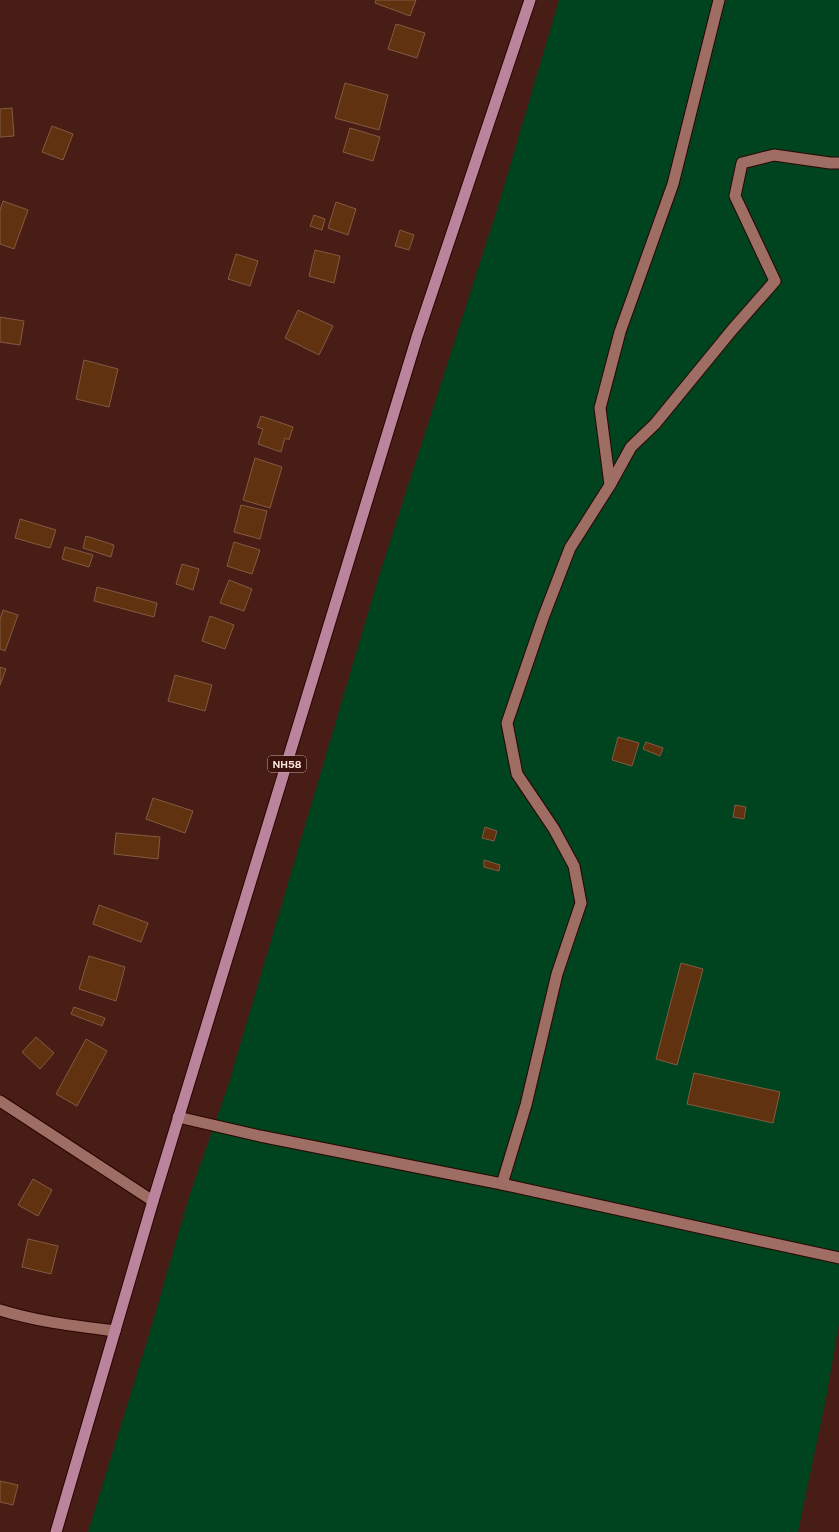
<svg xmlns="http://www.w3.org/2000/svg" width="839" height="1532" font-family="'Public Sans',sans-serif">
<rect width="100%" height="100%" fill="#471d16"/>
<path fill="#00441f" d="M559 0H839V1324L826 1398 798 1532H88L152 1325 189 1197 228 1086 379 576 497 210Z"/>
<g fill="#613210" stroke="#835a41">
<path d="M376 0H416L410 16 375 3Z"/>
<path d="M396 24 425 33 417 58 388 49Z"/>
<path d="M345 83 388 95 379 130 335 118Z"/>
<path d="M12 108 14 136 0 137V109Z"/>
<path d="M52 126 73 134 63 160 42 152Z"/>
<path d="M350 128 380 137 373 161 343 152Z"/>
<path d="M3 201 28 210 14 249 0 244V210Z"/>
<path d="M336 202 356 209 348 235 328 228Z"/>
<path d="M314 215 325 219 322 230 310 226Z"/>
<path d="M400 230 414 235 409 250 395 246Z"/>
<path d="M315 250 340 256 334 283 309 276Z"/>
<path d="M236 254 258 261 250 286 228 279Z"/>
<path d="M298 310 333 326 319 355 285 338Z"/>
<path d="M0 317 24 321 20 345 0 342Z"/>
<path d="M84 360 118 369 109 407 76 399Z"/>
<path d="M261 416 293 427 289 440 285 438 281 452 258 444 263 429 257 427Z"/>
<path d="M255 458 282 467 270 508 243 500Z"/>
<path d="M241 505 267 511 260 539 234 532Z"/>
<path d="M20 519 56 530 50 548 15 538Z"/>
<path d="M86 536 114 545 111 557 83 548Z"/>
<path d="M234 542 260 550 252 574 227 566Z"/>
<path d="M65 547 93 555 89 567 62 559Z"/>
<path d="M182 564 199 569 193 590 176 584Z"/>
<path d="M229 580 252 589 244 611 220 603Z"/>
<path d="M97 587 157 603 154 617 94 601Z"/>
<path d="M3 610 18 615 5 651 0 649V619Z"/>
<path d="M210 616 234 625 225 649 202 641Z"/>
<path d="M0 667 6 669 0 685Z"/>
<path d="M175 675 212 685 205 711 168 701Z"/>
<path d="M618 737 639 743 632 766 612 760Z"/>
<path d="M646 742 663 748 660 756 643 749Z"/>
<path d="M153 798 193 811 185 833 146 819Z"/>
<path d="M735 805 746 807 744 819 733 817Z"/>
<path d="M485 827 497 831 494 841 482 838Z"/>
<path d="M116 833 160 837 158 859 114 854Z"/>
<path d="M484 860 500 865 499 871 484 867Z"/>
<path d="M99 905 148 923 141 942 93 924Z"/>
<path d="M89 956 125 967 116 1001 79 989Z"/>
<path d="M681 963 703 969 677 1065 656 1059Z"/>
<path d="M74 1007 105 1018 102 1026 71 1014Z"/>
<path d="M36 1037 54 1053 40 1069 22 1052Z"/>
<path d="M86 1039 107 1051 77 1106 56 1094Z"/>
<path d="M694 1073 780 1092 773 1123 687 1104Z"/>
<path d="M33 1179 52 1190 38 1216 18 1205Z"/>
<path d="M28 1239 58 1246 51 1274 22 1267Z"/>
<path d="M0 1481 18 1485 13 1505 0 1502Z"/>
</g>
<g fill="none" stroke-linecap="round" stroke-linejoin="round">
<defs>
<g id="minor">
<path d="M610 485 631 447 655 424 732 330 775 281 735 196 742 163 774 155 830 163H839"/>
<path d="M0 1101 153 1201"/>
<path d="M178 1117 260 1136 502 1184 839 1258"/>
<path d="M502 1184 526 1105 557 974 581 903 574 866 554 829 517 774 507 723 543 618 570 548 610 485 600 408 620 332 673 184 719 0"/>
<path d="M0 1310C38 1322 76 1326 115 1331"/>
</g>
<path id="primary" d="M56 1532 153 1201 417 337 530 0"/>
</defs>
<use href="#minor" stroke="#2b0502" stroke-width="13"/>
<use href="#primary" stroke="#2b0502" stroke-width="13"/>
<use href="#minor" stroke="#9e6d63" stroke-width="11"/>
<use href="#primary" stroke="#ba849d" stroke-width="11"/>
</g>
<g text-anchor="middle" stroke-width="3.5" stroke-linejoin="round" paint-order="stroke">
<rect fill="#3b130c" stroke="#c3a7a1" stroke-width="1" x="268" y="756" width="38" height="16" rx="3"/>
<g font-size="10" font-weight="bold" fill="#fde6e1">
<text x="287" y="768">NH58</text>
</g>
</g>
</svg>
